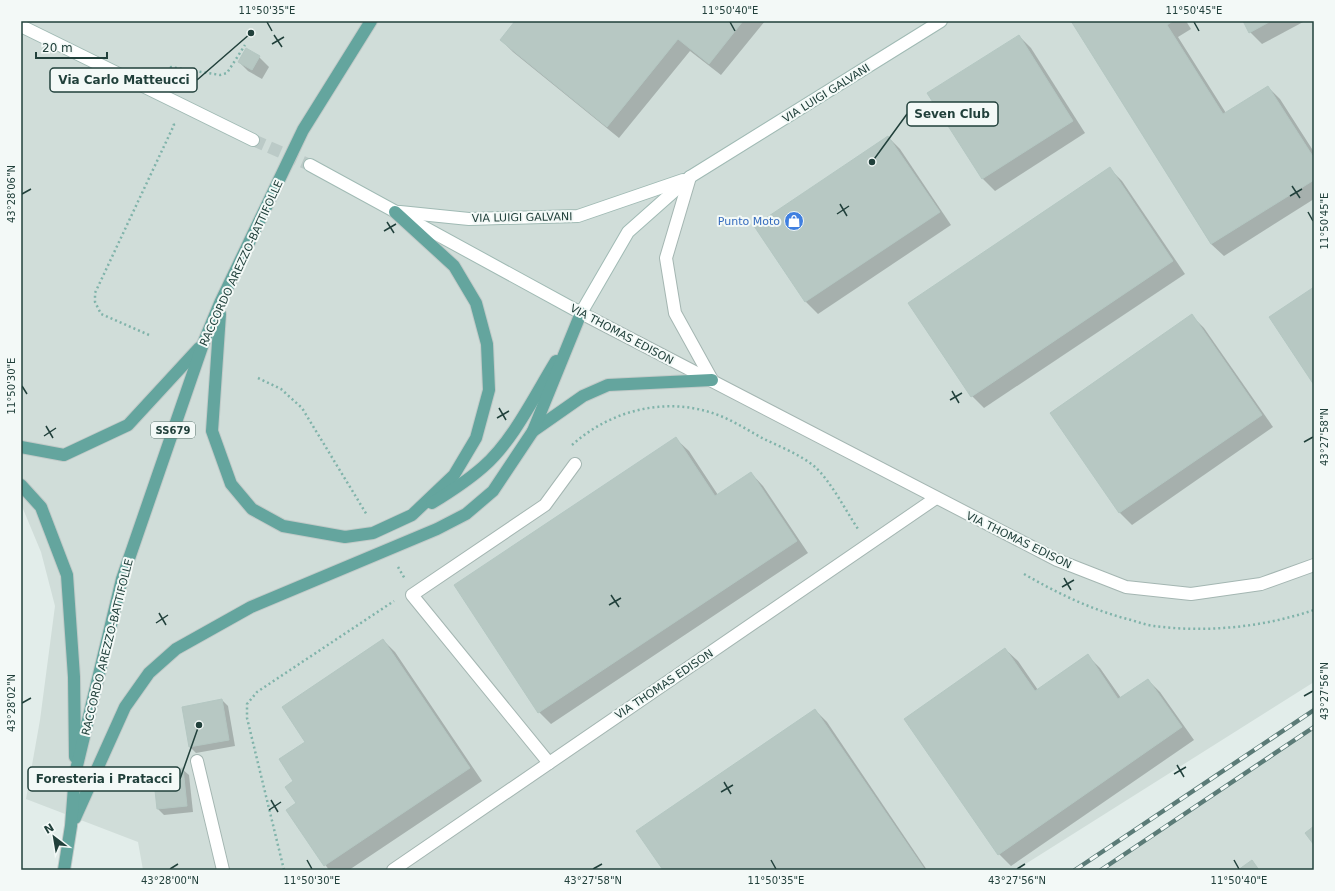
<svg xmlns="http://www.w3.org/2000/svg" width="1335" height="891" font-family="'DejaVu Sans',sans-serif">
<rect width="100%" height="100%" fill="#e2edea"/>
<g fill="#d0ddd9">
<path d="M21 21H1314V682L1016 870H143L138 842 26 799 40 720 55 606 41 552 21 504Z"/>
<path d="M1314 727V870H1101Z"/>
</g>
<g fill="#0003">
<path d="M517 21H765L721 75 690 51 619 138 513 52 501 40Z"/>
<path d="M1072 21H1186L1191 29 1178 37 1226 113 1268 87 1280 99 1314 152V199L1224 256 1211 244Z"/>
<path d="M1244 21H1305L1262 44 1250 32Z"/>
<path d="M1019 36 1031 48 1085 133 995 191 982 178Z"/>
<path d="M246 50 259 57 269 67 262 79 248 71 239 62Z"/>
<path d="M888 137 900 149 951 225 818 314 806 302 755 226Z"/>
<path d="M1110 169 1122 181 1185 274 984 408 972 396Z"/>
<path d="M1192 316 1204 328 1273 427 1132 525 1120 513 1051 413Z"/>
<path d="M676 439 689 451 718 495 751 473 763 486 808 553 551 724 539 712Z"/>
<path d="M383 640 395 652 482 781 349 870H329L287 810 297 803 295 782 306 742Z"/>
<path d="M1005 649 1018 661 1038 690 1087 655 1100 668 1121 698 1148 680 1160 692 1194 740 1011 866 999 854Z"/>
<path d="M222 700 228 706 235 746 196 753 190 747Z"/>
<path d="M815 710 827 722 927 870H664Z"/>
<path d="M182 769 189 775 193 812 164 815 158 809Z"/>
</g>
<g fill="#b7c8c3" stroke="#b4c7c2">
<path d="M515 21H743L709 64 678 39 607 127 500 40Z"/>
<path d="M1071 21H1173L1167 25 1223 114 1268 86 1314 158V180L1211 244Z"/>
<path d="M1243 21H1271L1249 33Z"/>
<path d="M1019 35 1073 121 982 179 927 93Z"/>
<path d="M246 48 260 56 252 70 238 62Z"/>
<path d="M888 136 940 212 805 302 754 226Z"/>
<path d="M1110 167 1173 261 971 397 908 303Z"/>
<path d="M1314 287V385L1269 317Z"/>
<path d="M1192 314 1262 415 1119 513 1050 413Z"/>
<path d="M676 437 715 496 751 472 797 541 538 713 454 585Z"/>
<path d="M383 639 470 768 324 866 286 810 296 803 285 787 293 781 279 759 305 742 282 707Z"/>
<path d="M1005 648 1035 691 1088 654 1118 699 1148 679 1182 727 998 855 904 719Z"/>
<path d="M222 699 229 740 189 747 182 707Z"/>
<path d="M815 709 925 870H663L636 831Z"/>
<path d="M183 768 187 806 157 809 153 772Z"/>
<path d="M1314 826V845L1305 833Z"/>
<path d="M1252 860 1259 870H1238Z"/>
</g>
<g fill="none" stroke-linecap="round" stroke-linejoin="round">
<path stroke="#bbcac7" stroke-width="12" stroke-dasharray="12 6" stroke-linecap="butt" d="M253 140 310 165"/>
<defs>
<g id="lane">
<path d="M197 761 223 870"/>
<path d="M549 763 412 595 545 505 575 464"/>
</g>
<g id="street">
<path d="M690 177 666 258 675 313 712 380"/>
<path d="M581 313 1057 560 1126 587 1191 594 1261 584 1314 565"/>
<path d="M393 870 936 498"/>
</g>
<g id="secondary">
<path d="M21 26 253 140"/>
<path d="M310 165 581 313 628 232 690 177 941 21"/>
<path d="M400 212 469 219 578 216 683 180"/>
</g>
<g id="primary">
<path d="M220 314 212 431 231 484 252 509 283 526 345 537 373 533 412 515 454 475 476 438 489 390 487 344 476 303 454 266 395 212"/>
<path d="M533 431 583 396 608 385 712 380"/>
<path d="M21 447 64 455 128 425 199 348"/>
<path d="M21 485 41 507 67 575 74 677 75 757"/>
<path d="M432 503C450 492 467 481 483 467 513 441 535 395 556 361"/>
<path d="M75 818 125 707 149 673 176 649 251 607 437 529 466 514 493 491 533 431 581 313"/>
<path d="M64 870 71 826 75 774 122 579 203 344 220 303 303 130 371 21"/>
</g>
</defs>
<use href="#lane" stroke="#a4b6b2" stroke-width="14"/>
<use href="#street" stroke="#a4b6b2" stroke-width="14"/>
<use href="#secondary" stroke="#a0bab4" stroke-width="14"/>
<use href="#primary" stroke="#c1cac8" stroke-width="14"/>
<g stroke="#80b3aa" stroke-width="2.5" stroke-dasharray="2 3" stroke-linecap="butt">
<path d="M166 77 171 67 220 75 227 73 245 45"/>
<path d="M149 335 101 314 95 302V293L174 125 173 122"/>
<path d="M258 378 281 389 302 408 367 515"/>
<path d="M572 445C612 409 668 396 718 415 734 421 749 431 764 439 781 447 801 455 815 467 830 480 846 511 858 529"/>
<path d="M398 567 405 579"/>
<path d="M1024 574C1057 593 1090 609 1127 619 1136 621 1145 625 1154 626 1206 633 1264 627 1314 610"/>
<path d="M284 870 247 718V704L257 692 394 601"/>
</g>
<use href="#lane" stroke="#fff" stroke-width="12"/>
<use href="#street" stroke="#fff" stroke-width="12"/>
<use href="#secondary" stroke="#fff" stroke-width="12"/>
<use href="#primary" stroke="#64a59e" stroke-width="12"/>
<defs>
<g id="rail">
<path d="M1075 870 1314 710"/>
<path d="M1101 870 1314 727"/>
</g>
</defs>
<use href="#rail" stroke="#5b7b77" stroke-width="4.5"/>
<use href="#rail" stroke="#f3f9f7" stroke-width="3" stroke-dasharray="9" stroke-linecap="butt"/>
</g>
<path fill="none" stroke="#21403b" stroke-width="1.5" d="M267 22 272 31M730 22 735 31M1194 22 1199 31M274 35 282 47M272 44 284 37M1292 186 1300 198M22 194 31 189M1290 196 1302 189M840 204 847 216M1308 212 1313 221M837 214 849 206M387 222 394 233M384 231 396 224M22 386 27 394M952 391 959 403M950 400 962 393M499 408 506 420M497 418 509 411M46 426 53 438M44 436 56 428M1304 442 1313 437M1064 578 1071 590M1062 587 1074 580M611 595 619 607M609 605 621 598M159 613 166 625M156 623 168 615M1304 696 1313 691M22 703 31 698M1177 765 1184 777M1174 774 1186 767M724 782 731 794M721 792 733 785M271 800 278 812M269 810 281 802M307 860 312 869M771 860 776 869M1234 860 1239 869M170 869 178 864M593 869 602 864M1017 869 1025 864"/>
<defs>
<symbol id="shop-disc" viewBox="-11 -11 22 22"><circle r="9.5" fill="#3f7fe0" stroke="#f3f9f7"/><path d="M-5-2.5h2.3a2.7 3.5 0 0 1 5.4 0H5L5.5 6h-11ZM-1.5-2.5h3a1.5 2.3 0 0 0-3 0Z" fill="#fff"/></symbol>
</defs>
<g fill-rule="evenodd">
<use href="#shop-disc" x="783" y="210" width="22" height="22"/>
</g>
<g text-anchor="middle" stroke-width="4" stroke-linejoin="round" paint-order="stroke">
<rect fill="#f3f9f7" stroke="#607873" stroke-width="1" x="151" y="422" width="44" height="16" rx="3"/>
<g font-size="10" font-weight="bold" fill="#21403b">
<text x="173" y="434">SS679</text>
</g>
<g font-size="11" fill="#21403b" stroke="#f3f9f7">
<text transform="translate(826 93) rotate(-32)" y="4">VIA LUIGI GALVANI</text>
<text transform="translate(522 217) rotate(-1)" y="4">VIA LUIGI GALVANI</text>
<text transform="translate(241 263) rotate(-65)" y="4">RACCORDO AREZZO-BATTIFOLLE</text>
<text transform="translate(622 334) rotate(28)" y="4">VIA THOMAS EDISON</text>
<text transform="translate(1019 540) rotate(26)" y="4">VIA THOMAS EDISON</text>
<text transform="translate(107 647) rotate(-76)" y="4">RACCORDO AREZZO-BATTIFOLLE</text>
<text transform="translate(664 684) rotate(-34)" y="4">VIA THOMAS EDISON</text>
</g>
<g font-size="11" fill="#366cbe" stroke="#f3f9f7" text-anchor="end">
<text x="780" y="225">Punto Moto</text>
</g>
</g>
<path fill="none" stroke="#21403b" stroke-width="1.5" d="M251 33L197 80M872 162L907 114M199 725L180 779"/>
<g fill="#21403b" stroke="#f3f9f7" stroke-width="1.5">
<circle cx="251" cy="33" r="4"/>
<circle cx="872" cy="162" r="4"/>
<circle cx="199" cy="725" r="4"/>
</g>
<g fill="#f3f9f7" stroke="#21403b" stroke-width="1.5">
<rect x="50" y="68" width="147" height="24" rx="4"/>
<rect x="907" y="102" width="91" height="24" rx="4"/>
<rect x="28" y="767" width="152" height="24" rx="4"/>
</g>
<g font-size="12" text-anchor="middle" font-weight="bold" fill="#21403b">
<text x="124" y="84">Via Carlo Matteucci</text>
<text x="952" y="118">Seven Club</text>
<text x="104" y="783">Foresteria i Pratacci</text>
</g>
<rect width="1335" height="891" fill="none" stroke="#f3f9f7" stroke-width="44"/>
<g transform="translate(54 837) rotate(329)" stroke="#f3f9f7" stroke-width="3" paint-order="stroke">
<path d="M0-3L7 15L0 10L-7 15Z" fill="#21403b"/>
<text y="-6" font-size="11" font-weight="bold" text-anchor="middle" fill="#21403b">N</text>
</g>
<path d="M36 52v6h71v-6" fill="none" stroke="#21403b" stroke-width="2"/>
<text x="42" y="52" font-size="12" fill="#21403b" stroke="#f3f9f7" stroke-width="3" paint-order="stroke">20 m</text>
<rect x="22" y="22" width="1291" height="847" fill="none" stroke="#21403b" stroke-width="1.5"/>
<g font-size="10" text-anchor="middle" fill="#21403b">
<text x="267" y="14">11°50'35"E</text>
<text x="730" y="14">11°50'40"E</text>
<text x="1194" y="14">11°50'45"E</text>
<text transform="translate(11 194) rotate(-90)" y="4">43°28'06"N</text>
<text transform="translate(1324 221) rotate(-90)" y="4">11°50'45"E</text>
<text transform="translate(11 386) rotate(-90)" y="4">11°50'30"E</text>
<text transform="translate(1324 437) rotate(-90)" y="4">43°27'58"N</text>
<text transform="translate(1324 691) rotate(-90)" y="4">43°27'56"N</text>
<text transform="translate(11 703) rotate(-90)" y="4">43°28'02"N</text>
<text x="170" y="884">43°28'00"N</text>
<text x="312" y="884">11°50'30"E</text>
<text x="593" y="884">43°27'58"N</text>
<text x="776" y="884">11°50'35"E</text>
<text x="1017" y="884">43°27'56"N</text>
<text x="1239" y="884">11°50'40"E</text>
</g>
</svg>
